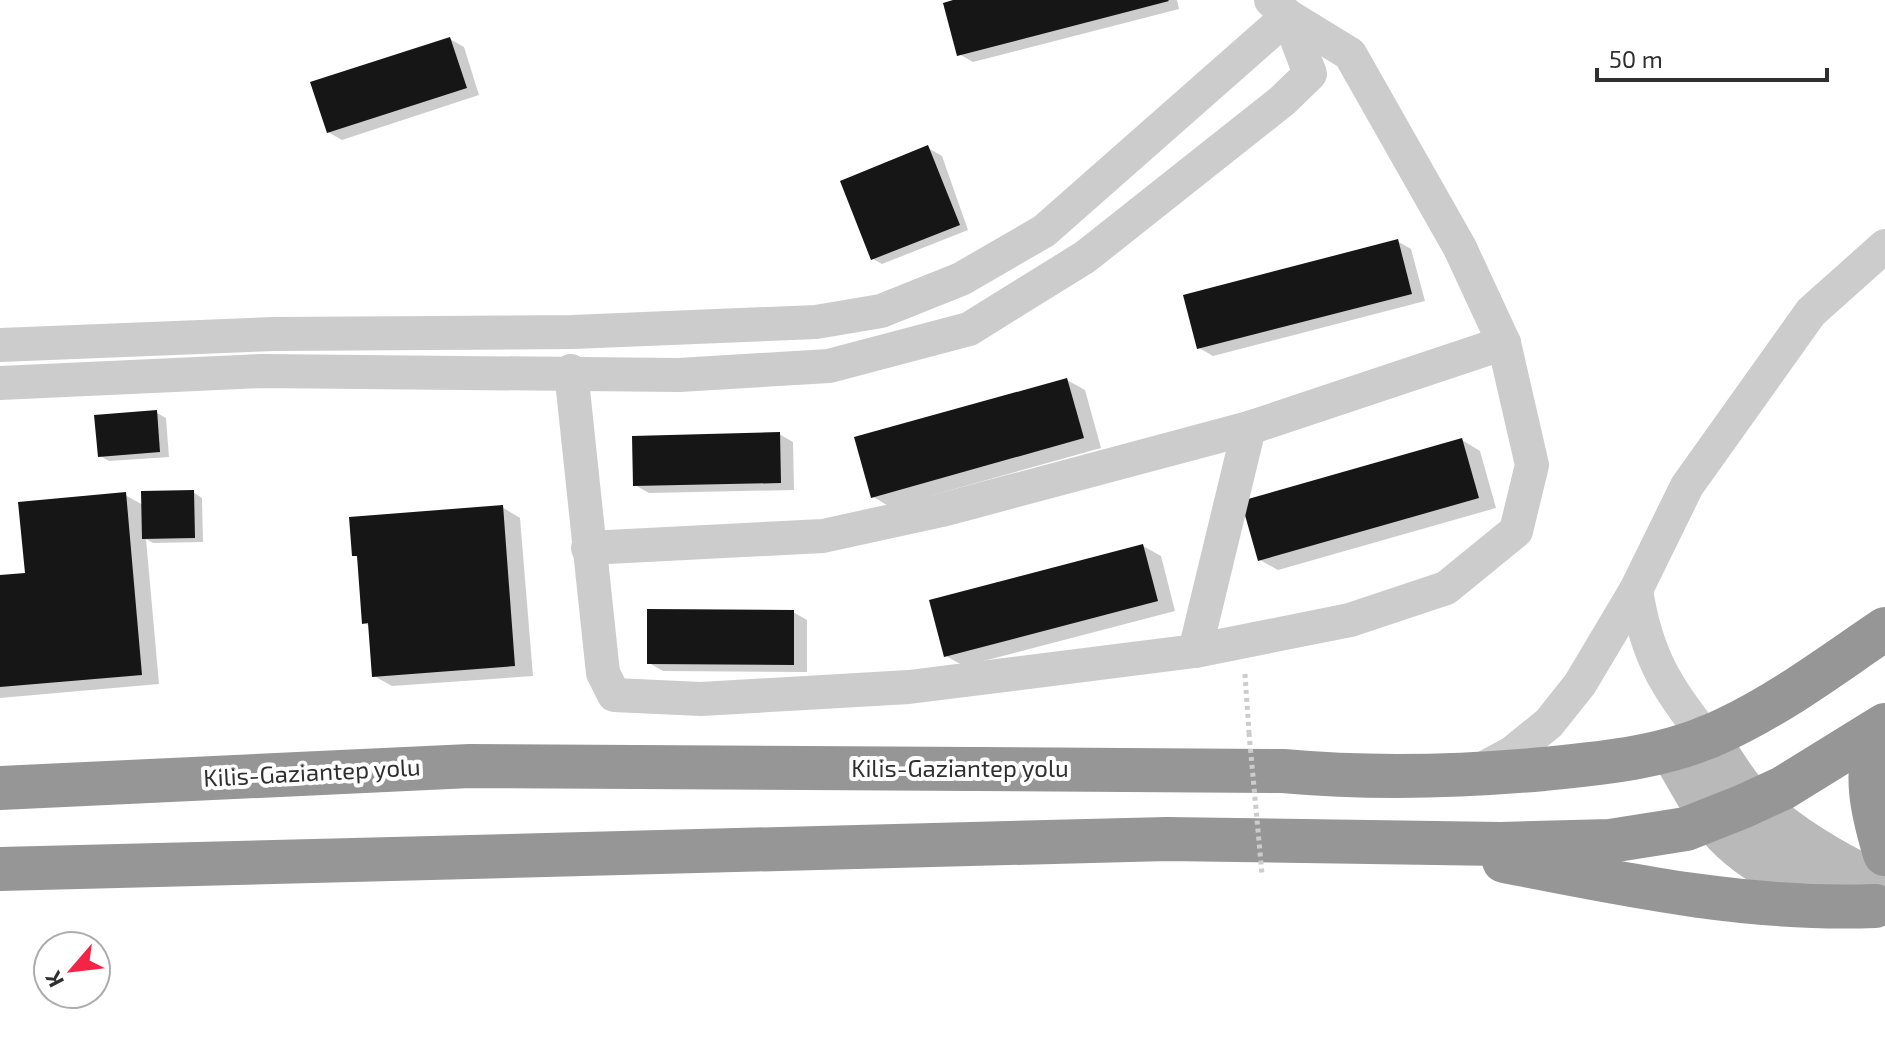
<svg xmlns="http://www.w3.org/2000/svg" width="1885" height="1042" font-family="'Exo 2',sans-serif">
<rect width="100%" height="100%" fill="#fff"/>
<g fill="#0003">
<path d="M961 0H1177L1179 9 973 62 959 54Z"/>
<path d="M450 39 464 47 479 95 342 140 328 132Z"/>
<path d="M928 148 942 156 968 230 882 264 873 259Z"/>
<path d="M1397 241 1411 249 1425 301 1213 356 1199 348Z"/>
<path d="M1067 380 1085 390 1101 448 890 507 872 496Z"/>
<path d="M157 413 166 418 169 457 109 461 100 456Z"/>
<path d="M779 434 793 442 794 490 649 493 635 485Z"/>
<path d="M1462 440 1480 451 1496 508 1278 570 1260 560Z"/>
<path d="M193 492 202 498 203 542 153 543 146 539 159 684 0 698V577L27 575 125 495 143 505Z"/>
<path d="M502 507 520 518 533 676 392 686 374 676 370 626 364 623 359 558 354 555Z"/>
<path d="M1143 546 1161 556 1175 611 964 666 946 656Z"/>
<path d="M793 612 807 620V672L663 671 649 663Z"/>
</g>
<g fill="#161616">
<path d="M953 0H1168L1169 1 957 56 943 3Z"/>
<path d="M450 37 467 88 327 133 310 82Z"/>
<path d="M928 145 960 225 871 260 840 181Z"/>
<path d="M1398 239 1412 294 1197 349 1183 295Z"/>
<path d="M1067 378 1084 438 871 498 854 437Z"/>
<path d="M157 410 160 452 98 457 94 415Z"/>
<path d="M780 432 781 483 633 486 632 436Z"/>
<path d="M1462 438 1479 498 1258 561 1241 501Z"/>
<path d="M194 490 195 538 142 539 141 491Z"/>
<path d="M126 492 142 675 0 687V575L25 573 18 502Z"/>
<path d="M503 505 515 666 372 677 368 623 362 624 357 556H352L349 517Z"/>
<path d="M1143 544 1158 601 944 657 929 600Z"/>
<path d="M647 609 794 610V665L647 664Z"/>
</g>
<g fill="none" stroke-linecap="round" stroke-linejoin="round">
<path stroke="#ccc" stroke-width="5" stroke-dasharray="4 4" stroke-linecap="butt" d="M1245 674 1249 733"/>
<g stroke="#ccc" stroke-width="34">
<path d="M0 345 274 334 572 332 816 322 881 311 961 279 1044 231 1288 16"/>
<path d="M571 371 603 673 614 695 701 699 909 687 1195 651 1350 620 1446 588 1516 531 1532 465 1504 343 1460 248 1350 54 1288 16 1271 0"/>
<path d="M0 383 262 371 679 375 829 366 969 329 1085 257 1282 101 1310 74 1288 16"/>
<path d="M588 548 823 536 942 510 1249 428 1504 343"/>
<path d="M1636 590C1646 654 1666 688 1706 737"/>
<path d="M1195 651 1249 428"/>
<path d="M1477 772 1512 753 1549 723 1580 684 1636 590 1687 486 1811 312 1885 246"/>
</g>
<g stroke="#b9b9b9" stroke-width="44">
<path d="M1706 737C1722 759 1734 784 1754 803 1791 839 1838 865 1885 887"/>
<path d="M1671 750C1685 772 1697 797 1713 819 1744 862 1809 893 1861 903"/>
</g>
<g stroke="#969696" stroke-width="44">
<path d="M1879 729C1863 773 1872 811 1885 854"/>
<path d="M0 788 470 766 1283 771C1371 779 1456 777 1544 769 1606 763 1669 757 1726 729 1783 702 1833 664 1885 629"/>
<path d="M1504 861C1626 885 1750 911 1875 906"/>
<path d="M0 869 1167 839 1501 844 1610 841 1686 829 1744 806 1783 788 1885 725"/>
</g>
<path stroke="#ccc" stroke-width="5" stroke-dasharray="4 4" stroke-linecap="butt" d="M1249 733 1262 874"/>
</g>
<g text-anchor="middle" stroke-width="8" stroke-linejoin="round" paint-order="stroke">
<g font-size="24" fill="#2f2f2f" stroke="#fff">
<text x="960" y="777">Kilis-Gaziantep yolu</text>
<text transform="translate(312 773) rotate(-3)" y="8">Kilis-Gaziantep yolu</text>
</g>
</g>
<g transform="translate(72 970) rotate(242)"><circle r="38" fill="#ffffff" stroke="#acacac" stroke-width="2"/>
<path d="M0-6L14 30L0 20L-14 30Z" fill="#f32446"/>
<text y="-12" font-size="22" font-weight="bold" text-anchor="middle" fill="#2f2f2f">K</text>
</g>
<path d="M1597 68v12h230v-12" fill="none" stroke="#2f2f2f" stroke-width="4"/>
<text x="1609" y="68" font-size="24" fill="#2f2f2f" stroke="#ffffff" stroke-width="6" paint-order="stroke">50 m</text>
</svg>
